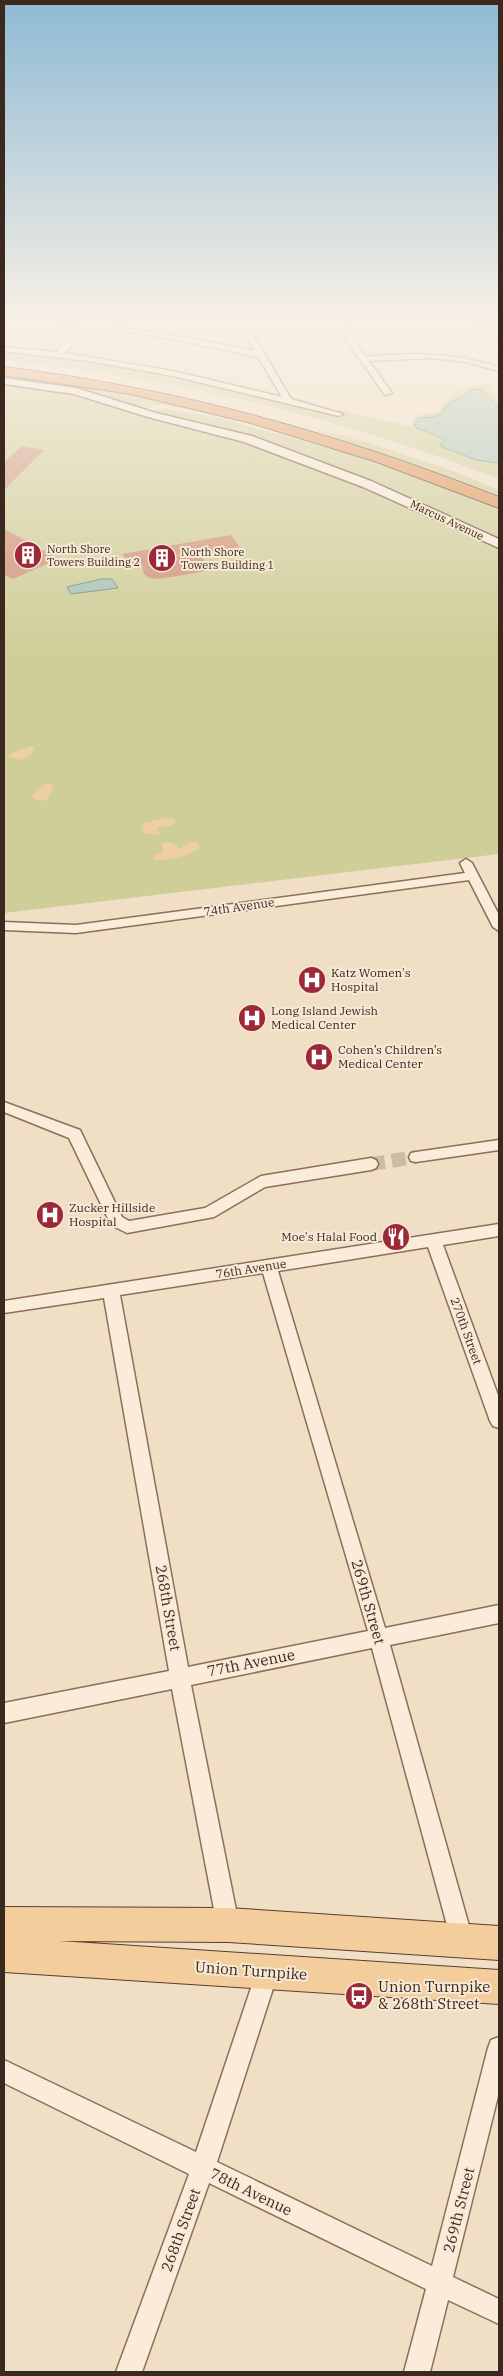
<svg xmlns="http://www.w3.org/2000/svg" width="503" height="2376" font-family="'IBM Plex Serif',serif">
<rect width="100%" height="100%" fill="#f0dec5"/>
<g fill="#cfce98">
<path d="M354 323H470L471 329 482 335 499 337V343L477 344 480 341 477 336C471 335 467 336 461 336 444 335 433 327 418 338 401 322 380 340 361 341 355 341 347 338 341 338L345 336 343 325 345 324 354 325 357 329 365 331 399 328Z"/>
<path d="M4 350 131 365 335 414 338 410 413 427 412 422 417 416 439 411C451 393 468 382 491 385V390L499 400V479C341 417 172 378 4 360Z"/>
<path d="M4 375 103 388 209 412 161 405 143 408 74 387 4 379Z"/>
<path d="M4 381 46 385 229 434 425 509 499 544V854L4 913Z"/>
<path d="M168 409 219 418 346 453 489 504 499 509V539L339 469 257 439 154 412 153 410Z"/>
<path d="M316 430 342 435 382 447 456 472 499 490V495Z"/>
</g>
<g fill="#edcfa2">
<path d="M32 746 35 749 30 755 21 760 7 757 13 752Z"/>
<path d="M46 784H51L54 786 47 800 40 801 32 798 34 793Z"/>
<path d="M166 818 174 819 175 823 171 826 158 827 157 829 160 834 158 835 143 833 141 829 144 823Z"/>
<path d="M167 842 175 844 179 849 192 842 198 843 200 847C194 855 164 862 153 859L155 855 164 852 161 845Z"/>
</g>
<g fill="#a7c3b7" stroke="#6d9284">
<path d="M470 323H499V337L482 335 471 329Z"/>
<path d="M475 389 482 390 498 408 499 463 476 460 440 446 444 439 417 428 414 425 420 418C425 417 431 418 436 416 444 414 444 407 450 403 459 396 463 400 469 390Z"/>
<path d="M101 579H112L118 588 71 594 67 587Z"/>
</g>
<g fill="#cf927a">
<path d="M22 446 44 450 4 490V462Z"/>
<path d="M4 529 38 547 58 559 13 579 4 575Z"/>
<path d="M231 535 240 547 199 553 211 570 184 575 158 579 149 578 144 574 142 565 131 566 122 554Z"/>
</g>
<g fill="none" stroke-linecap="round" stroke-linejoin="round">
<path stroke="#ccbaa4" stroke-width="14" stroke-dasharray="14 7" stroke-linecap="butt" d="M371 1164 416 1157"/>
<defs>
<g id="street">
<path d="M54 323C120 323 188 338 255 351L238 323H246L291 399 343 414 339 416 173 376 89 361 4 351V347L56 352 80 327ZM88 328 146 334 258 357 282 397 173 371 64 353Z"/>
<path d="M334 323H342L366 357C412 352 455 353 499 367V371L466 362 432 358 369 361 392 393 385 395Z"/>
<path d="M466 859 472 863 499 915V931L493 927 469 880 76 933 4 930V922L76 925 465 873 460 863Z"/>
<path d="M4 1102 80 1130 122 1217 129 1221 205 1208 261 1176 371 1158 376 1160 378 1164 376 1168 371 1170 265 1187 214 1217 127 1233 111 1225 69 1138 4 1112Z"/>
<path d="M499 1140V1150L416 1162 411 1161 409 1157 411 1153 416 1152Z"/>
<path d="M499 1224V1236L443 1245 499 1398V1428L493 1426 490 1421 428 1247 278 1271 385 1628 499 1605V1623L390 1645 473 1940 470 1948 462 1951 454 1948 451 1940 372 1648 191 1685 239 1925 236 1933 228 1936 220 1933 217 1925 172 1689 4 1723V1703L169 1671 104 1298 4 1313V1301ZM263 1273 368 1631 188 1667 120 1295Z"/>
<path d="M267 1962 275 1965 278 1973 217 2162 432 2266 488 2048 491 2040 499 2037V2092L453 2277 499 2299V2324L448 2300 430 2372H404L426 2289 209 2183 142 2372H116L189 2174 4 2083V2060L196 2152 256 1973 259 1965Z"/>
</g>
<path id="secondary" d="M4 378 76 388 156 413 252 436 371 481 499 539V548L363 487 244 442 148 417 74 394 4 384Z"/>
<path id="primary" d="M4 1907 228 1908 499 1926V1960L228 1942 59 1941 499 1970V2004L4 1972Z"/>
<path id="highway" d="M4 367C180 389 334 432 499 497V508L374 461 251 423 131 394 4 375Z"/>
</defs>
<use href="#street" stroke="#8c6e5a" stroke-width="3"/>
<use href="#secondary" stroke="#6e4f3d" stroke-width="3"/>
<use href="#primary" stroke="#5a3d2e" stroke-width="2"/>
<use href="#highway" stroke="#5a3d2e" stroke-width="2"/>
<use href="#street" fill="#faecd9" fill-rule="evenodd"/>
<use href="#secondary" fill="#faecd9" fill-rule="evenodd"/>
<use href="#primary" fill="#f4cd9c" fill-rule="evenodd"/>
<use href="#highway" fill="#e19154" fill-rule="evenodd"/>
</g>
<linearGradient id="sky" x2="0" y2="1"><stop stop-color="#8ebad4"/><stop offset="0.49" stop-color="#f8f0e5"/><stop offset="1" stop-color="#f8f0e5" stop-opacity="0"/></linearGradient>
<rect width="503" height="656" fill="url(#sky)"/>
<defs>
<symbol id="building-disc" viewBox="-11 -11 22 22"><circle r="9.5" fill="#9d2838" stroke="#f7e9d5"/><path d="M-4-6H4V6H1V3H-1V6H-4ZM-2.5-4.3h1.7v1.8h-1.7ZM.8-4.3h1.7v1.8H.8ZM-2.5-1h1.7V.8h-1.7ZM.8-1h1.7V.8H.8Z" fill="#fff"/></symbol>
<symbol id="hospital-disc" viewBox="-11 -11 22 22"><circle r="9.5" fill="#9d2838" stroke="#f7e9d5"/><path d="M-5-5h3v3.5h4V-5h3V5h-3V1.5h-4V5h-3Z" fill="#fff"/></symbol>
<symbol id="restaurant-disc" viewBox="-11 -11 22 22"><circle r="9.5" fill="#9d2838" stroke="#f7e9d5"/><path d="M-5-6h1v4h1v-4h1v4h1v-4h1v5L-1.5 .5V6h-2V.5L-5-1ZM5-6V6H3V1.5H1.5Q1.5-4 5-6Z" fill="#fff"/></symbol>
<symbol id="bus-disc" viewBox="-11 -11 22 22"><circle r="9.5" fill="#9d2838" stroke="#f7e9d5"/><path d="M-5-6H5V4H4V6H2V4H-2V6H-4V4H-5ZM-3.5-4V0h7V-4ZM-3.5 1.2v1.5H-2V1.2ZM2 1.2v1.5H3.5V1.2Z" fill="#fff"/></symbol>
</defs>
<g fill-rule="evenodd">
<use href="#building-disc" x="12" y="539" width="32" height="32"/>
<use href="#building-disc" x="146" y="542" width="32" height="32"/>
<use href="#hospital-disc" x="296" y="964" width="32" height="32"/>
<use href="#hospital-disc" x="236" y="1002" width="32" height="32"/>
<use href="#hospital-disc" x="303" y="1041" width="32" height="32"/>
<use href="#hospital-disc" x="34" y="1199" width="32" height="32"/>
<use href="#restaurant-disc" x="380" y="1221" width="32" height="32"/>
<use href="#bus-disc" x="343" y="1980" width="32" height="32"/>
</g>
<g text-anchor="middle" stroke-width="4" stroke-linejoin="round" paint-order="stroke">
<g font-size="11" fill="#3b291f" stroke="#f7e9d5">
<text transform="translate(447 520) rotate(25)" y="4">Marcus Avenue</text>
</g>
<g font-size="11" fill="#3b291f" stroke="#f7e9d5" text-anchor="start">
<text x="47" y="553">North Shore<tspan x="47" dy="13">Towers Building 2</tspan></text>
<text x="181" y="556">North Shore<tspan x="181" dy="13">Towers Building 1</tspan></text>
</g>
<g font-size="12" fill="#3b291f" stroke="#f7e9d5">
<text transform="translate(239 907) rotate(-8)" y="4">74th Avenue</text>
<text transform="translate(251 1269) rotate(-9)" y="4">76th Avenue</text>
<text transform="translate(466 1331) rotate(70)" y="4">270th Street</text>
</g>
<g font-size="12" fill="#3b291f" stroke="#f7e9d5" text-anchor="start">
<text x="331" y="977">Katz Women's<tspan x="331" dy="14">Hospital</tspan></text>
<text x="271" y="1015">Long Island Jewish<tspan x="271" dy="14">Medical Center</tspan></text>
<text x="338" y="1054">Cohen’s Children’s<tspan x="338" dy="14">Medical Center</tspan></text>
<text x="69" y="1212">Zucker Hillside<tspan x="69" dy="14">Hospital</tspan></text>
<text x="377" y="1241" text-anchor="end">Moe's Halal Food</text>
</g>
<g font-size="15" fill="#3b291f" stroke="#f7e9d5">
<text transform="translate(368 1602) rotate(74)" y="5">269th Street</text>
<text transform="translate(168 1608) rotate(80)" y="5">268th Street</text>
<text transform="translate(251 1663) rotate(-11)" y="5">77th Avenue</text>
<text transform="translate(251 1971) rotate(4)" y="5">Union Turnpike</text>
<text transform="translate(251 2192) rotate(26)" y="5">78th Avenue</text>
<text transform="translate(459 2210) rotate(-76)" y="5">269th Street</text>
<text transform="translate(181 2230) rotate(-70)" y="5">268th Street</text>
</g>
<g font-size="15" fill="#3b291f" stroke="#f7e9d5" text-anchor="start">
<text x="378" y="1992">Union Turnpike<tspan x="378" dy="17">&amp; 268th Street</tspan></text>
</g>
</g>
<rect width="503" height="2376" fill="none" stroke="#3b291f" stroke-width="10"/>
</svg>
